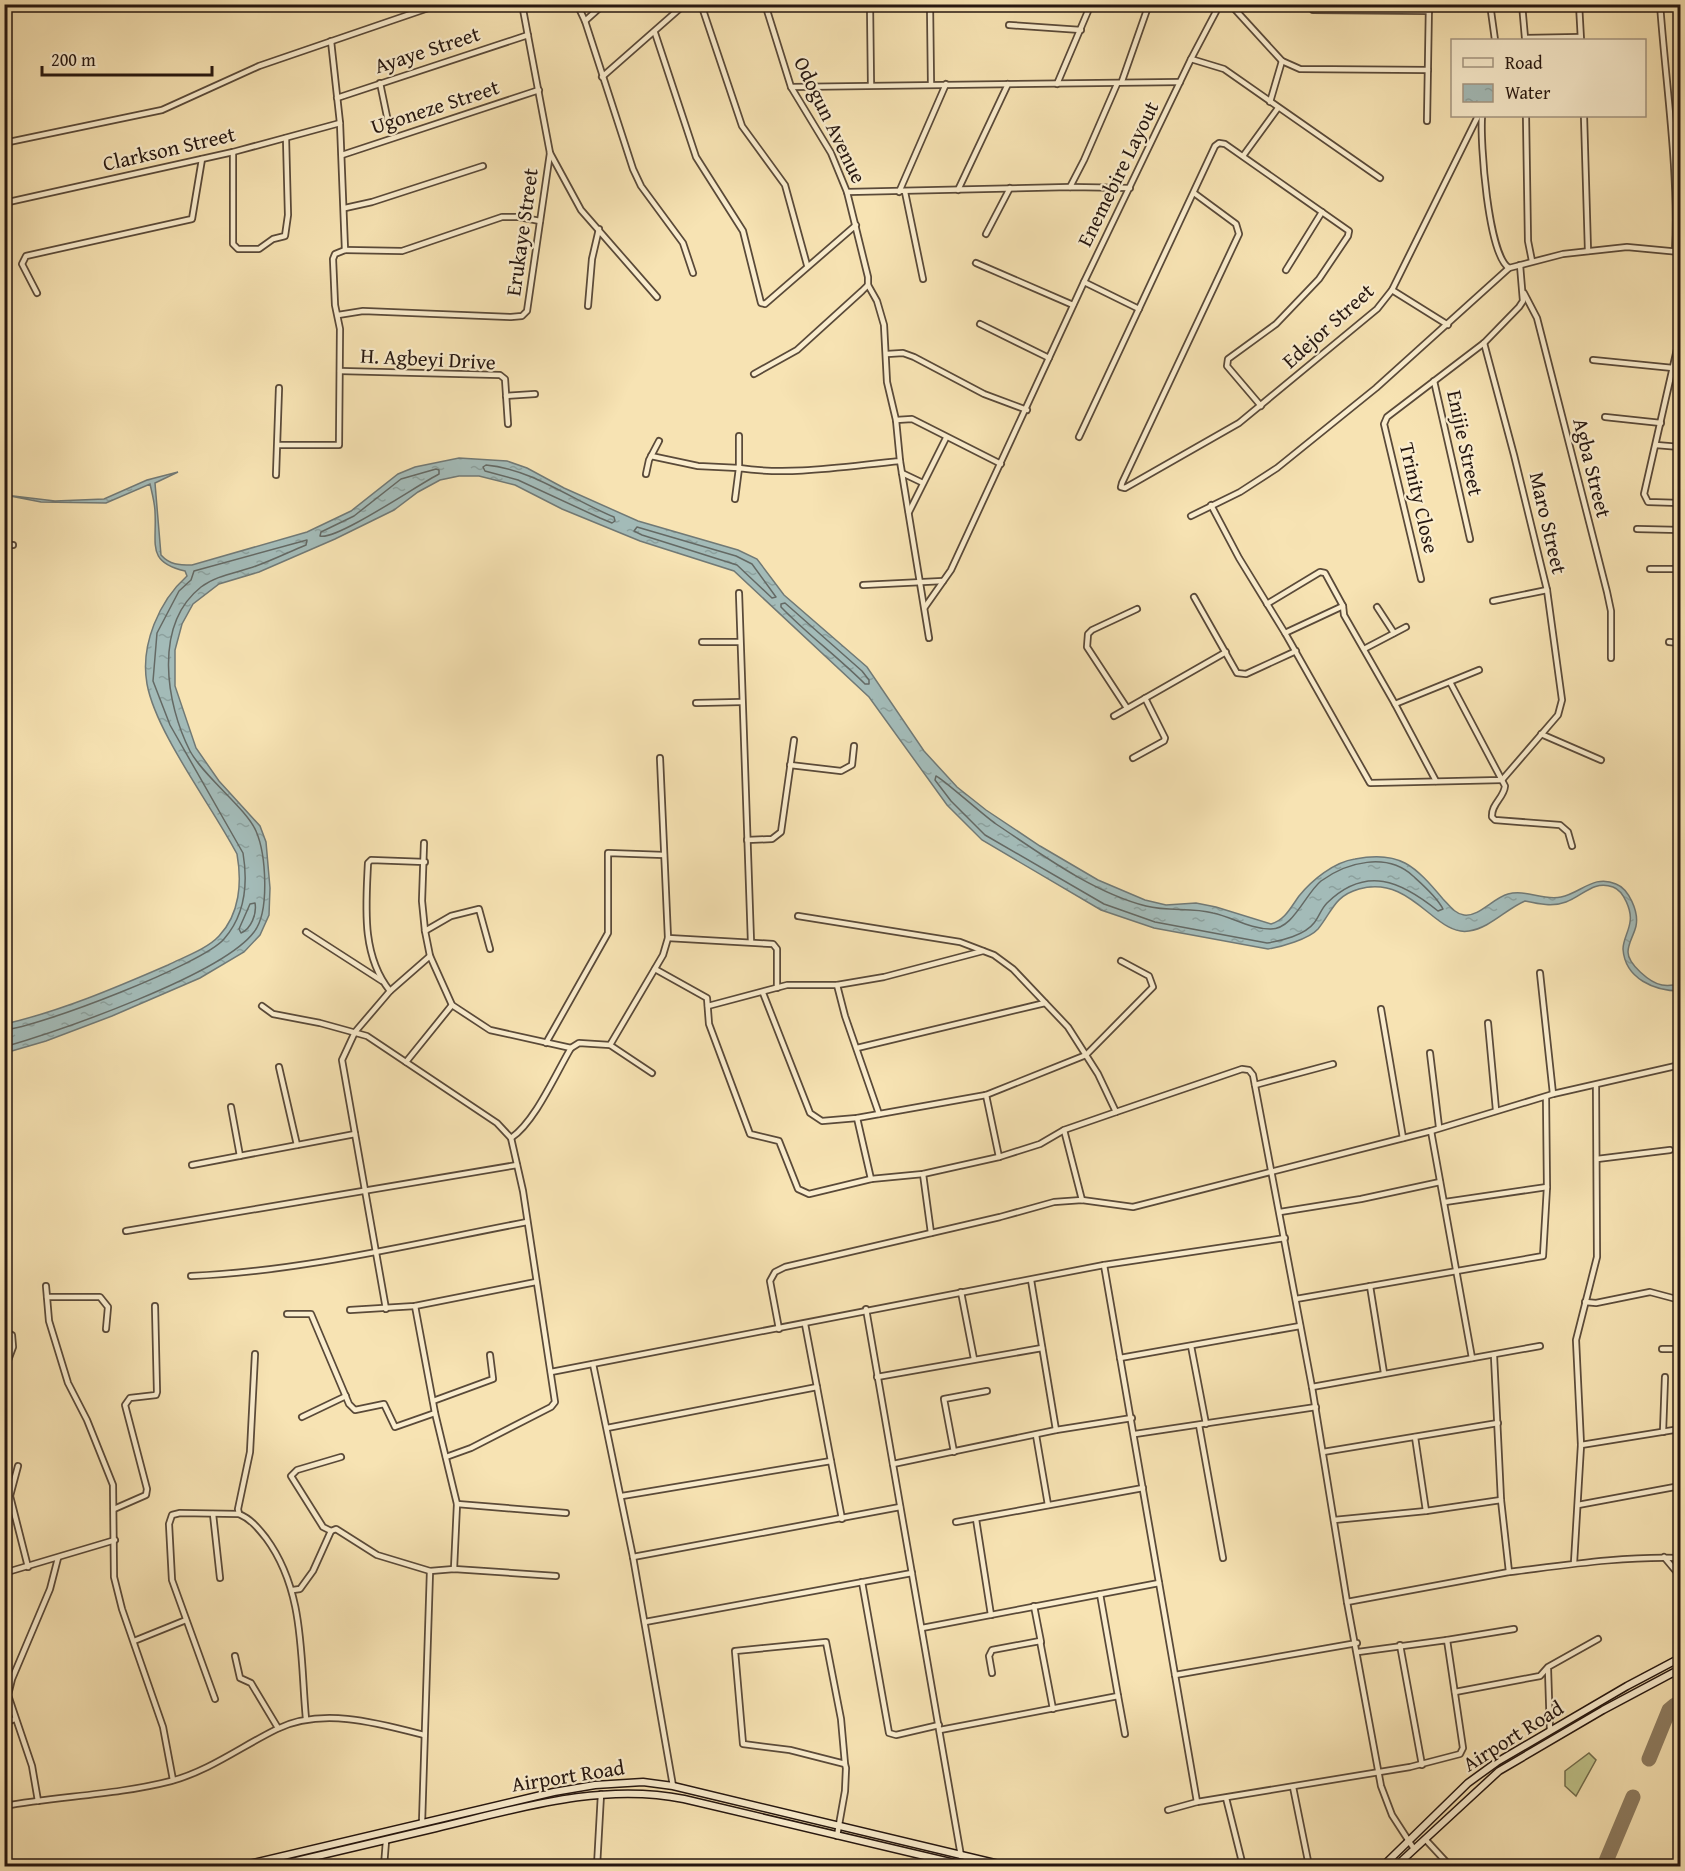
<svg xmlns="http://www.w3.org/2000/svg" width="1685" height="1871" font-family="'Gentium Book Plus',serif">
<defs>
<pattern id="water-ripples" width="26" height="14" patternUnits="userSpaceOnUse" patternTransform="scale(1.5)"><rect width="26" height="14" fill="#a3bbb8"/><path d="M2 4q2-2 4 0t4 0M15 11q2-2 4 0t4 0" fill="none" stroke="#8ca09d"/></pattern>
</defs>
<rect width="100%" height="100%" fill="#f7e3b3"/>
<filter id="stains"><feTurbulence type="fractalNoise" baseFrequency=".00333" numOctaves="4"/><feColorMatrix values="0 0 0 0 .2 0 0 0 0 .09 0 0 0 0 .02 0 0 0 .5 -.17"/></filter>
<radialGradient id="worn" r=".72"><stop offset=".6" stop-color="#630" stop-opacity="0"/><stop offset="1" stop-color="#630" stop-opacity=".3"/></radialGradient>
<path fill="#bfc38a" stroke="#726d4d" stroke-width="1.5" d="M1589 1753 1596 1760 1576 1796 1565 1786V1771Z"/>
<path fill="url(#water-ripples)" stroke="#717975" stroke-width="1.5" d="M459 458 507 461 527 468 564 488 638 521 738 550 757 559 784 595 867 667 924 751 957 787 986 810 1040 846 1098 880 1145 900 1166 905 1196 903 1216 907 1271 924C1285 920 1291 907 1299 896 1312 880 1334 862 1355 859 1400 850 1415 866 1443 899 1449 905 1455 914 1464 915 1479 917 1493 898 1508 894 1526 889 1543 901 1561 897 1581 893 1594 874 1616 884 1629 889 1639 912 1636 926 1634 935 1628 943 1628 952 1628 964 1650 983 1662 985 1668 986 1675 985 1680 984V991C1655 991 1625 979 1623 949 1623 940 1629 931 1630 922 1632 911 1624 891 1613 887 1593 880 1583 896 1566 902 1553 907 1539 904 1525 901 1506 909 1490 928 1469 931 1435 937 1412 874 1359 889 1334 896 1332 912 1318 929 1309 939 1281 947 1268 949L1154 928 1101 910 982 840 947 805 869 697 734 571 640 541 562 509 515 485 479 476H459L440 480 418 492 394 510 335 539 259 572 219 584 193 604 182 624 175 650V686L196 748 219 781 260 826 266 842 270 888 269 915 260 935 244 952 200 978 112 1016 46 1041 5 1053V1024C61 1011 115 988 168 965 184 957 207 949 219 936 240 914 242 882 237 854 212 806 156 733 147 684 140 645 159 601 187 576L185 571C146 562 157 544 155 512 155 504 152 493 150 484L106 503 41 502 5 495 55 501 104 499 147 480 178 472 155 483 161 555C170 565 179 565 192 565L307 532 351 511 398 474 415 467Z"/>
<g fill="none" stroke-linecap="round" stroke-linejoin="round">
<g stroke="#646964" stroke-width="1.5">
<path d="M486 465C532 469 572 500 614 517L615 521 612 523 600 518 518 480 485 471 483 467Z"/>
<path d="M436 469 439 470V474C419 484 336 541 320 536L321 532 354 516 401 479Z"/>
<path d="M637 527 736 556 752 564 776 597 772 598 737 565 642 535 634 531Z"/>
<path d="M785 603 862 671 869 680V684H865C838 657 808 635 781 607V604Z"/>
<path d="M936 776C942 778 984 816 996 824 1041 854 1092 892 1146 906 1169 912 1191 907 1213 913 1232 917 1250 929 1270 929 1293 930 1305 894 1321 881 1347 862 1387 852 1413 876 1423 885 1437 897 1443 909L1438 911C1401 881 1366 865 1327 903 1321 909 1319 917 1314 923 1305 935 1281 941 1267 943L1155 922 1104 904 985 835 951 801 935 780Z"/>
<path d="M255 903C257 914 251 929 241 933L239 929 250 904Z"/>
<path d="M4 1030C39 1027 203 964 224 939 245 915 248 883 243 853L170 725 153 681 157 633 179 591 191 580 194 571 307 540 306 545C289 552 273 560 256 566 237 573 217 575 201 587 153 625 166 704 190 751 204 777 246 808 256 831 266 854 270 912 254 932 222 975 59 1031 4 1047"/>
</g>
<g stroke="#8e7d62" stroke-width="15">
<path d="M1649 1759 1669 1710 1675 1705 1679 1706"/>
<path d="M1604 1866 1633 1797"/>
</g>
<defs>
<g id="street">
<path d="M577 4 585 21 633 169 641 186 683 243 693 273"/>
<path d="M701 4 742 126 785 185 807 265"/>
<path d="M870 4 871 85"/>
<path d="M930 4 931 84"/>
<path d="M1230 4 1282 61 1300 69 1428 70"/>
<path d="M1490 4 1495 40"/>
<path d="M1522 4 1525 38 1580 37"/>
<path d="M1579 4 1581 40"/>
<path d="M1660 4C1666 87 1679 168 1675 251"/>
<path d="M1313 10 1429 11"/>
<path d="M585 21 604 4"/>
<path d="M1009 25 1081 30"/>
<path d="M655 33 696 157 743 231 761 303 765 304 856 225"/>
<path d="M331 41 340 123 345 250"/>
<path d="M1191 59 1224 69 1380 178"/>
<path d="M602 77 685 4"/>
<path d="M1122 81 1149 4"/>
<path d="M380 83 390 131"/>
<path d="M1057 84 1091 4"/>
<path d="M791 87 1180 82"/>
<path d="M337 98 528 35"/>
<path d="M1270 102 1282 61"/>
<path d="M1482 116C1480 142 1488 255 1509 268"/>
<path d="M1526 116 1528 241 1532 261"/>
<path d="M1584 116 1588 251"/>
<path d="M1427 121 1429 4"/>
<path d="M4 143 162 110 259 66 440 4"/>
<path d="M233 152V244L238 249H259L273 239 285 236 288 215 286 138"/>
<path d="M550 153 581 210 657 297"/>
<path d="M342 155 539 90"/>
<path d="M1243 156 1278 108"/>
<path d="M1070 187 1084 160 1117 84"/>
<path d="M958 190 1008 84"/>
<path d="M847 192 1070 187 1130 188"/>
<path d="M899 192 946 84"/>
<path d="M905 192 923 279"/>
<path d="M1194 193 1236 224 1239 234 1122 483 1121 487 1125 488 1239 423 1377 309 1392 290 1478 116"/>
<path d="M4 203 233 152 340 123"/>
<path d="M345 208 372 202 483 166"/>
<path d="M986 234 1010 188"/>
<path d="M345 250 402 251 502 217H519L540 221"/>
<path d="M976 263 1073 305"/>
<path d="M1286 270 1322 212"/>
<path d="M1084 282 1139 309"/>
<path d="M1392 290 1448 325"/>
<path d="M37 293 22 264 26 256 192 219 202 159"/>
<path d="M1524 293 1537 318 1607 592 1611 611V658"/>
<path d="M588 306 592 259 599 229"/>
<path d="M338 315 363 311 511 317 522 316 527 311 550 153 522 4"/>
<path d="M980 324 1049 358"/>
<path d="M1680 336 1644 494 1648 502 1680 503"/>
<path d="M887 354 903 353 914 357 984 394 1027 410"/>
<path d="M1593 360 1673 368"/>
<path d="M340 371 500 375 505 379 508 424"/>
<path d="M754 374 797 350 862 291 868 285V277L847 192 831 153 791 87 765 4"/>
<path d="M1434 381 1470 539"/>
<path d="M506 396 535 394"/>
<path d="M1605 417 1661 423"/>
<path d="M896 420 912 419 1001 464"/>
<path d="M1079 437 1215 146 1219 143 1225 144 1349 231 1348 236 1319 279 1276 324 1228 359 1227 366 1261 406"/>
<path d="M279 445H339L340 329 335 305 333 259 335 254 345 250"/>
<path d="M1656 445 1680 447"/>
<path d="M651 456 698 466 739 468V436"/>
<path d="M900 461 929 638"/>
<path d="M902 473 923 483"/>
<path d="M646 474 649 460 659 441"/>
<path d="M276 475 279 388"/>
<path d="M735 499 739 468C792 476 847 466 900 461L896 420 887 382 884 325 877 301 868 285"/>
<path d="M1211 505 1239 558 1285 633 1370 783 1502 780 1558 715 1562 700 1547 590 1514 455 1484 343"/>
<path d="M909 512 946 438"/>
<path d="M1191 516 1240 492 1277 468 1376 388 1509 268 1563 254 1627 247 1680 252"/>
<path d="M1637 529 1680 530"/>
<path d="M4 545H13"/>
<path d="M1650 569H1680"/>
<path d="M1421 579 1384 424 1387 417 1484 343 1519 307 1523 301 1520 265"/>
<path d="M863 585 943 581"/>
<path d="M739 593 751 942"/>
<path d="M1194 597 1237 673 1246 674 1296 651"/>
<path d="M1493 601 1547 590"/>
<path d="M1267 604 1320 572 1325 573 1343 606 1344 615 1395 704 1479 670"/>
<path d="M925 607 951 570 1084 282 1191 59 1220 4"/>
<path d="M1377 607 1394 633"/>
<path d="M1285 633 1343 606"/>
<path d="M702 642H739"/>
<path d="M1669 642 1680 643"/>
<path d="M1364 649 1406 627"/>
<path d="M1450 682 1505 786C1504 798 1491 804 1492 817L1495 820 1560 825 1568 832 1572 846"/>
<path d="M696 703 741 702"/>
<path d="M1395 704 1436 781"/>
<path d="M1127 708 1087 647 1088 634 1092 630 1137 609"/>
<path d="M1114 716 1226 652"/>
<path d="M1541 734 1601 760"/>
<path d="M1133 758 1164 741 1165 738 1145 698"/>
<path d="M790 765 841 771 852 765 854 746"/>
<path d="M747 840 772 839 781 832 794 740"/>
<path d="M424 843 422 901 425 931 430 956 452 1005 490 1030 571 1048"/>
<path d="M425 862 371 860 368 863C366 906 361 955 390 991L430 956"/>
<path d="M798 916 960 942 994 955 1013 969 1068 1027 1098 1074 1116 1112 1242 1069 1249 1070 1253 1075 1312 1387 1347 1602 1381 1786 1392 1815 1414 1849"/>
<path d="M425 931 451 916 479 909 490 949"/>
<path d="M306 932 382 981"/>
<path d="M668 938 773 944 777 949V988"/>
<path d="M655 969 707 998 709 1024 750 1134 779 1141 798 1189 809 1194 871 1179 923 1174 999 1157 1040 1144 1064 1130 1116 1112"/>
<path d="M1540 973 1553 1094"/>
<path d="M837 985 845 1016 879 1114"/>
<path d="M763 993 810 1113 822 1121 857 1118 986 1095 1086 1055 1153 987 1149 976 1121 961"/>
<path d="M262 1006 273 1014 320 1023 367 1036 497 1123 511 1138 523 1191 555 1402 551 1407 471 1448 446 1457"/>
<path d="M708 1006 787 985H837L884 977 983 951"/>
<path d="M1381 1009 1403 1138"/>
<path d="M1488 1023 1496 1110"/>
<path d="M546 1043 608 933V853L664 855"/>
<path d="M610 1045 652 1073"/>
<path d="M857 1048 1045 1003"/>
<path d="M1430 1053 1439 1127"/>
<path d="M406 1062 452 1005"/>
<path d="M279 1067 297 1145"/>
<path d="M1255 1085 1333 1064"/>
<path d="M986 1095 999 1157"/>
<path d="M231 1107 240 1156"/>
<path d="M857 1118 871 1179"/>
<path d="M1064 1130 1082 1200"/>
<path d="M1431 1131 1472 1358"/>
<path d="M511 1138C535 1122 556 1073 571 1048L579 1043 610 1045 663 955 668 938 660 758"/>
<path d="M1597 1159 1670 1150"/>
<path d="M192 1165 355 1134"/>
<path d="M923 1174 931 1233"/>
<path d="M1445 1202 1547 1187"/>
<path d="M1280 1212 1361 1199 1440 1182"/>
<path d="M126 1231 517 1165"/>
<path d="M1104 1265 1197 1802"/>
<path d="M191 1276C304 1271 417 1243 527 1222"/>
<path d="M1031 1280 1056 1430"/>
<path d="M46 1286 49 1321 68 1383 87 1420 113 1485 114 1577 122 1609 163 1727 173 1780"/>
<path d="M1370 1286 1384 1373"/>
<path d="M961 1292 974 1359"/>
<path d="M47 1297H100L108 1307 106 1329"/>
<path d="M1296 1299 1543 1256 1547 1187 1546 1097"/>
<path d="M1585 1302 1596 1303 1650 1292 1680 1300"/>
<path d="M415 1306 435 1413 457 1504 454 1569"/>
<path d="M386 1309 342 1060 355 1032 390 991"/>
<path d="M866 1309 961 1856"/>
<path d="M350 1310 415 1306 536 1282"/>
<path d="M287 1314H311L349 1404 355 1410 384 1404 395 1427 435 1413"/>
<path d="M805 1324 842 1519"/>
<path d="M779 1329 770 1281 775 1272 785 1267 1000 1217 1054 1202 1082 1200 1133 1207 1431 1131 1553 1094 1680 1065"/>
<path d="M4 1332 12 1335 13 1347 4 1371"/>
<path d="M1191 1346 1206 1424"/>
<path d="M1662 1349H1680"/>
<path d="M255 1354 250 1452 238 1509 239 1514C251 1519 258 1528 266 1538 305 1591 300 1656 306 1719"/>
<path d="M1494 1356 1501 1500 1509 1572C1566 1565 1623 1556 1680 1558"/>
<path d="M1120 1358 1300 1326"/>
<path d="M593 1364 633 1557 673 1786"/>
<path d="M551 1372 1104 1265 1285 1238"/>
<path d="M877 1377 1042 1348"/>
<path d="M1312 1387 1540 1346"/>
<path d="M433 1401 493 1379 490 1355"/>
<path d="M302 1417 346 1396"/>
<path d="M1199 1425 1223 1558"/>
<path d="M607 1428 817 1387"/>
<path d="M1663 1432 1665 1377"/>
<path d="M1135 1434 1316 1407"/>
<path d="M1036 1435 1048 1505"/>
<path d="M1415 1437 1426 1511"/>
<path d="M1581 1445 1680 1429"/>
<path d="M954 1452 944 1399 987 1391"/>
<path d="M1323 1452 1498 1423"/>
<path d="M341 1457 297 1470 291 1476 323 1527 331 1531 336 1529 377 1555 430 1571 454 1569 556 1576"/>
<path d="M893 1464 1056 1430 1132 1418"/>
<path d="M18 1466 10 1496 28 1567"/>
<path d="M622 1496 831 1461"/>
<path d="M457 1504 566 1513"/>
<path d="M1578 1505 1680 1486"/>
<path d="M114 1509 146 1495 147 1489 125 1405 130 1398 156 1395 157 1392 155 1306"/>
<path d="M213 1514 220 1578"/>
<path d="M976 1519 991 1615"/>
<path d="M1334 1520 1426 1511 1501 1500"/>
<path d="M956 1522 1143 1488"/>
<path d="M633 1557 900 1507"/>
<path d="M1664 1557 1680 1576"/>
<path d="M1574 1563 1581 1445 1576 1340 1597 1257 1596 1086"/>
<path d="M4 1573 115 1540"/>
<path d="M862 1582 889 1733 896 1735 939 1725"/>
<path d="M293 1590 300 1589 313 1571 331 1531"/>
<path d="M1347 1602 1509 1572"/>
<path d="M1034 1606 1041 1642"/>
<path d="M645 1622 912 1573"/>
<path d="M922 1628 1159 1583"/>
<path d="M1447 1640 1514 1629"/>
<path d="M134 1641 186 1620"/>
<path d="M1400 1645 1422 1765"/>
<path d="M235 1656 240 1678 251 1683 278 1728"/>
<path d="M1548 1669 1550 1731"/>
<path d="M992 1673 989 1656 992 1650 1040 1641 1053 1709"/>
<path d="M1175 1675 1357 1643"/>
<path d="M1455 1692 1540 1676 1548 1667 1598 1639"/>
<path d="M1118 1696 1125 1734"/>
<path d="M215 1699 172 1580 169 1524 172 1515 180 1513 239 1514"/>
<path d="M4 1723 15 1719"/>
<path d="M940 1730 1118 1696 1100 1594"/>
<path d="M1293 1787 1309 1866"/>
<path d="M1226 1798 1243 1866"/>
<path d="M38 1801 32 1766 8 1695 12 1679 50 1589 58 1558"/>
<path d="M4 1806C60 1796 116 1795 171 1781 209 1771 242 1746 277 1729 322 1707 378 1723 424 1735"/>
<path d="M1168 1810 1197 1802 1410 1767 1460 1754 1463 1748 1447 1640 1358 1652"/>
<path d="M422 1823 430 1571"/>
<path d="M837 1836 845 1791 846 1768 845 1764 841 1719 826 1642 735 1651 743 1744 790 1750 845 1764"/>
<path d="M1425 1839 1450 1866"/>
<path d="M384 1866 386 1841"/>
<path d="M597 1866 601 1794"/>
<path d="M1679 1866 1680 1863"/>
</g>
<g id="secondary">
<path d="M241 1866 554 1792 595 1785 643 1782 673 1786 1007 1866"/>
<path d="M275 1866C329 1853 382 1841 436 1828 517 1809 600 1782 684 1799L967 1866"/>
<path d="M1383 1866 1468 1783 1497 1762 1627 1686 1680 1658"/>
<path d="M1396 1866 1499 1771 1603 1710 1680 1669"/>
</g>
</defs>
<use href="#street" stroke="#5a4a39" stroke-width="8"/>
<use href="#secondary" stroke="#261710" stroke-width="9"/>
<use href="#street" stroke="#faedce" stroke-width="4.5"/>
<use href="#secondary" stroke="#faedce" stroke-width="6"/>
</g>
<g text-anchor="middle" stroke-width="4.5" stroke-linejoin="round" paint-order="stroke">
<g font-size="21" fill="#261710" stroke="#faedce">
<text transform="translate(427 50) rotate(-18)" y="7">Ayaye Street</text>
<text transform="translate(435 107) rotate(-18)" y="7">Ugoneze Street</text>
<text transform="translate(830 120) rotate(64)" y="7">Odogun Avenue</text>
<text transform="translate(169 149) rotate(-13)" y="7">Clarkson Street</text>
<text transform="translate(1118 174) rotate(-64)" y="7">Enemebire Layout</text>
<text transform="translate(522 232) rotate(-82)" y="7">Erukaye Street</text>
<text transform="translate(1328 326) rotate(-42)" y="7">Edejor Street</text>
<text transform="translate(428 359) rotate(3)" y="7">H. Agbeyi Drive</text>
<text transform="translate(1465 443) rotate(78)" y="7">Enijie Street</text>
<text transform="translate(1592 468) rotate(76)" y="7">Agba Street</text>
<text transform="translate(1419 498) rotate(77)" y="7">Trinity Close</text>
<text transform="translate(1548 523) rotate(77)" y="7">Maro Street</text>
<text transform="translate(1513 1736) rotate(-32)" y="7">Airport Road</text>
<text transform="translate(568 1776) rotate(-9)" y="7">Airport Road</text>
</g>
</g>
<rect width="1685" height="1871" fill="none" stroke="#f7e3b3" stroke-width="24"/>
<rect x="6" y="6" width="1673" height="1859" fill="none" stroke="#261710" stroke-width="3"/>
<rect x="12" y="12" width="1661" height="1847" fill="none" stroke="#261710" stroke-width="1.5"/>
<rect x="1451" y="39" width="195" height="78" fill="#faedce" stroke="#a59782" stroke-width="1.5"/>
<rect x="1463" y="58" width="30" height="9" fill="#faedce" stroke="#a59782" stroke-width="1.5"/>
<text x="1505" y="69" font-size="18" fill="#261710">Road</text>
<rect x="1463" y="84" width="30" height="18" fill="url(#water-ripples)" stroke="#a59782" stroke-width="1.5"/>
<text x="1505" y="99" font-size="18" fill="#261710">Water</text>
<path d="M42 66v9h170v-9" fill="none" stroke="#261710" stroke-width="3"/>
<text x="51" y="66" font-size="18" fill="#261710" stroke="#faedce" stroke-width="4.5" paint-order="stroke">200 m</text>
<rect width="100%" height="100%" filter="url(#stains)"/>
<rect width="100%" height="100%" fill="url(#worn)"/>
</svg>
